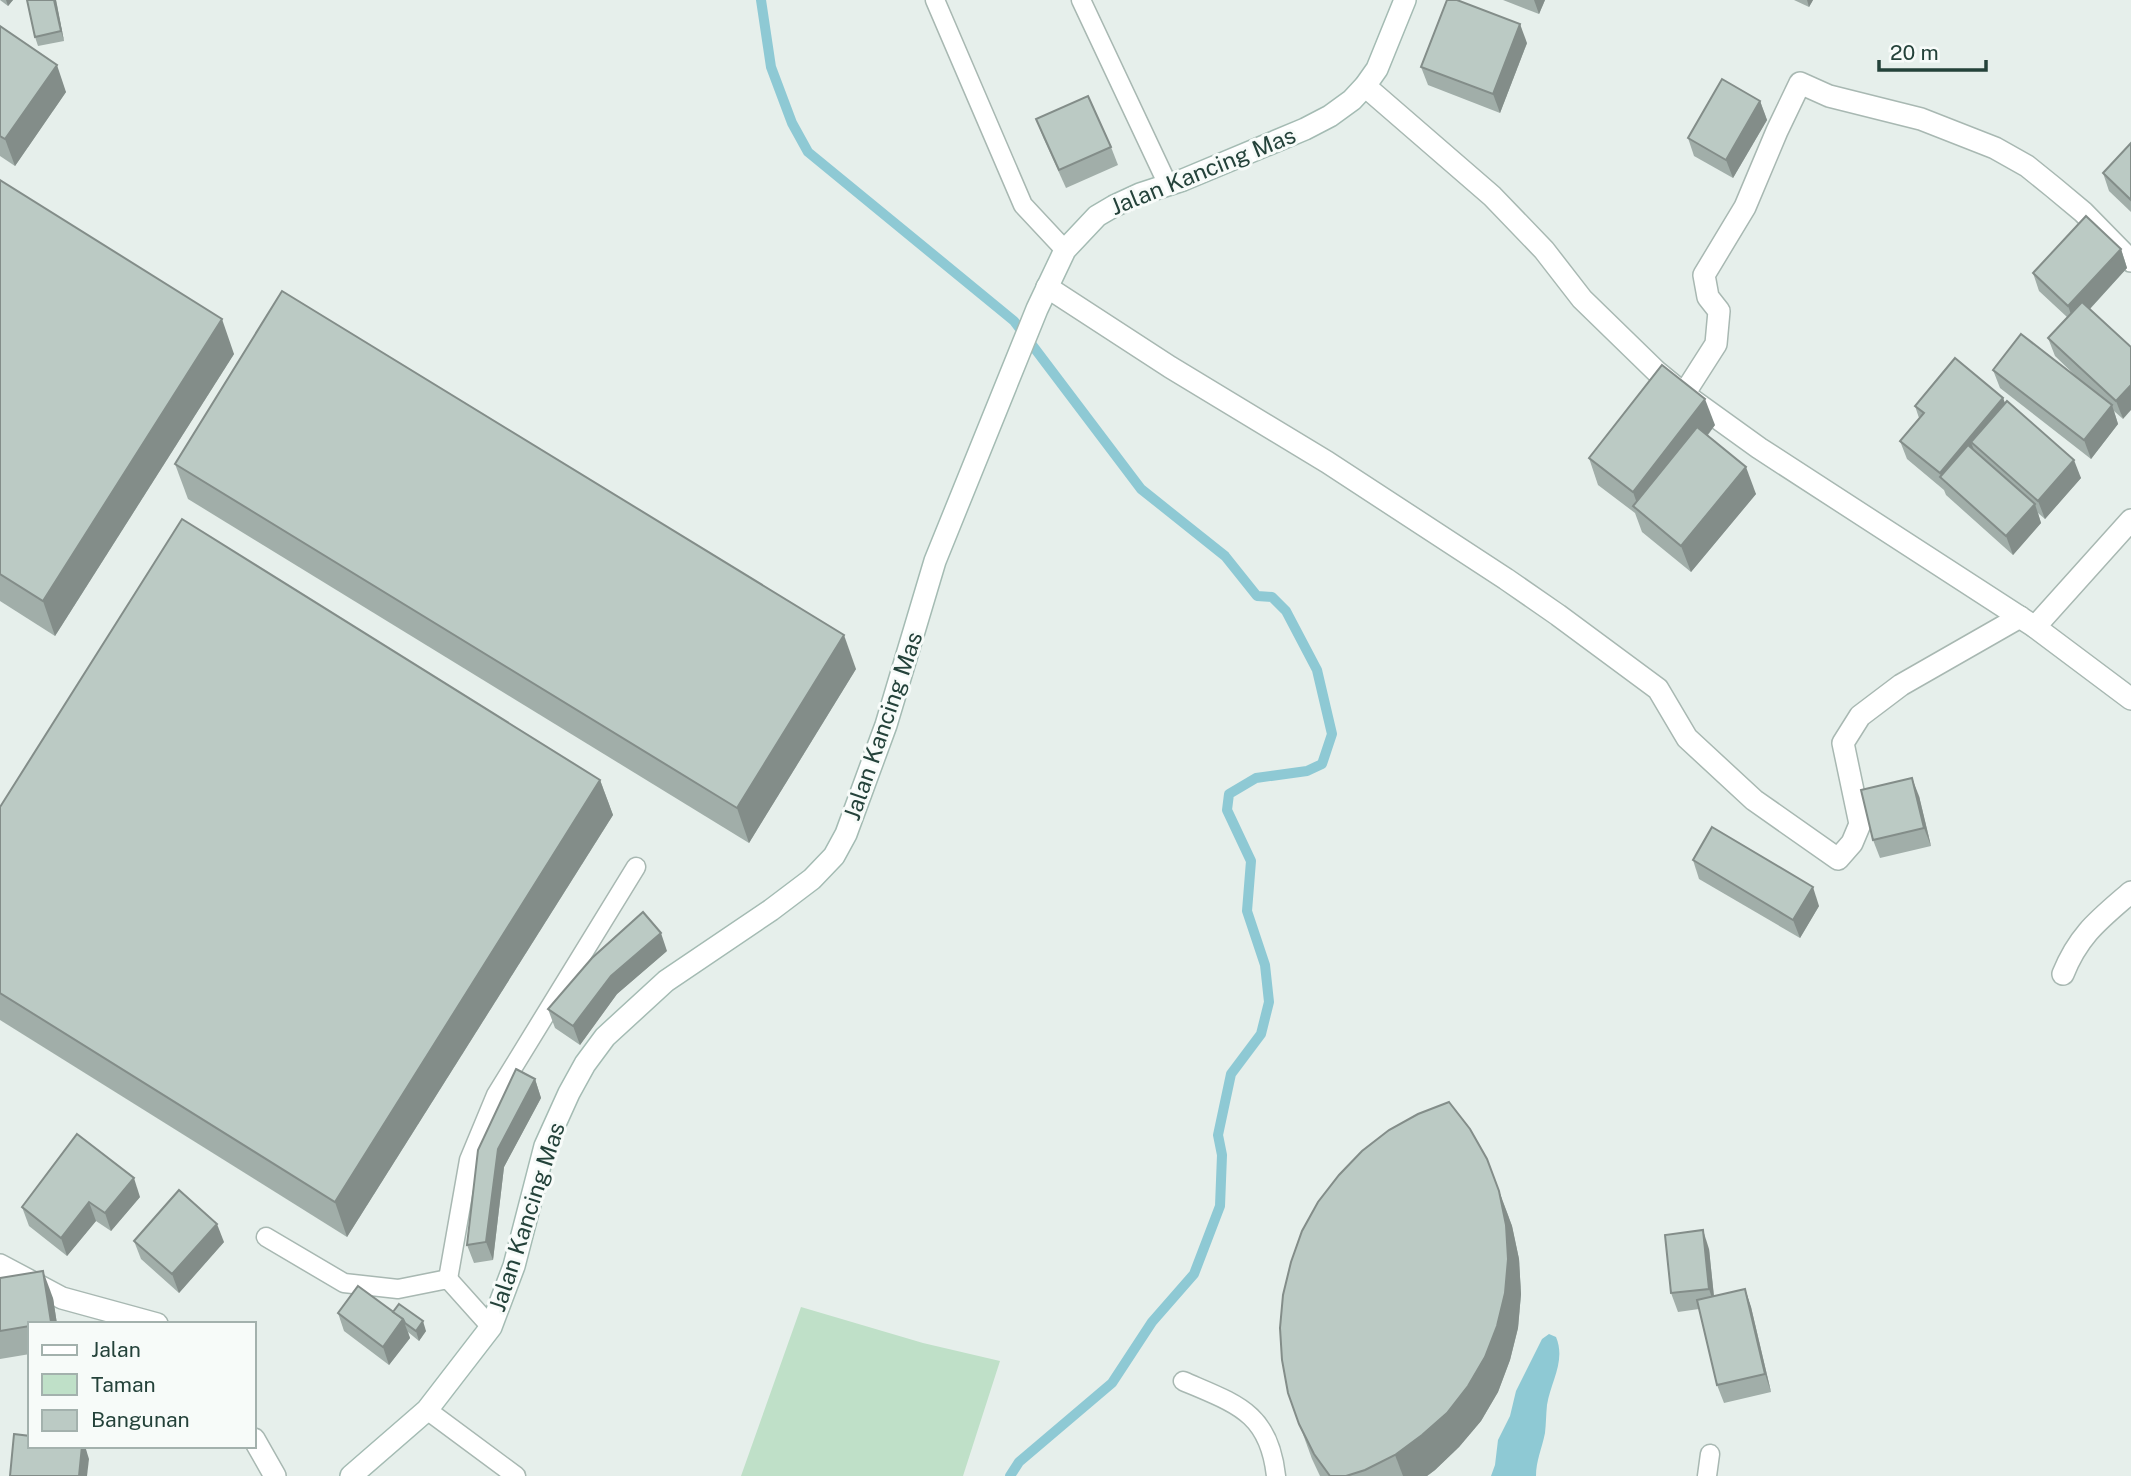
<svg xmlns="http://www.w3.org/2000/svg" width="2131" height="1476" font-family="'Public Sans',sans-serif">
<rect width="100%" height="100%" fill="#e6efeb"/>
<path fill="#bfe0c8" d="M801 1307 923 1343 1000 1361 963 1476H741Z"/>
<path fill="#8ec9d4" d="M1549 1334 1556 1337C1566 1361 1551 1381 1547 1405 1546 1415 1546 1424 1545 1433 1542 1448 1536 1461 1536 1476H1491L1495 1465 1498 1440 1510 1416 1516 1391 1542 1339Z"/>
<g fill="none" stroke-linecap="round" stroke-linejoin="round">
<path stroke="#8ec9d4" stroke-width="10" d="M761 0 771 67 792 123 808 152 1014 321 1141 489 1225 556 1257 596 1272 597 1286 611 1317 670 1332 734 1322 764 1307 771 1256 778 1229 794 1227 810 1251 861 1247 911 1265 965 1269 1002 1261 1034 1231 1074 1218 1135 1222 1155 1220 1206 1194 1274 1152 1322 1112 1383 1019 1462 1010 1476"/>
<defs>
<g id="lane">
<path d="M935 0 1023 205 1065 250"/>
<path d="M1081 0 1168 185"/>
<path d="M266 1237 344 1283 398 1289 448 1279 491 1327"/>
<path d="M448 1279 469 1160 496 1095 636 867"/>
<path d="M1183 1381C1236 1404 1269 1412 1276 1476"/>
<path d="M427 1410 516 1476"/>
<path d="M1707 1476 1710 1454"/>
</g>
<g id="street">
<path d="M1365 86 1492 196 1544 250 1582 299 1656 371 1684 394 1759 448 2035 627 2131 699"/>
<path d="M1047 287 1170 367 1327 462 1506 579 1558 615 1658 689 1687 738 1754 800 1838 859 1852 843 1860 824 1843 743 1860 716 1901 685 2020 617"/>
<path d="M1684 394 1716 344 1719 311 1708 297 1704 275 1745 207 1777 131 1800 83 1829 96 1921 119 1995 148 2027 166 2053 187 2083 212 2131 261"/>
<path d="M2035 627 2131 520"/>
<path d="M2063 974C2079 934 2100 919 2131 892"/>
<path d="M0 1265 62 1298 157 1324"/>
<path d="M254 1439 275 1476"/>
</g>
<path id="secondary" d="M351 1476 427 1410 491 1327 514 1266 545 1146 569 1093 585 1064 605 1037 666 981 771 910 812 879 834 856 846 834 886 725 935 561 1037 309 1065 250 1097 216 1114 206 1140 194 1183 180 1305 129 1330 116 1352 100 1365 86 1377 69 1405 0"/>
</defs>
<use href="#lane" stroke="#a8b8b2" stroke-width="21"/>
<use href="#street" stroke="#a8b8b2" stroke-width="24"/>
<use href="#secondary" stroke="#a4bbb3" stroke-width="24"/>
<use href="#lane" stroke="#fff" stroke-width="18"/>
<use href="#street" stroke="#fff" stroke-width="21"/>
<use href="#secondary" stroke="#fff" stroke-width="21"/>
</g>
<g fill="#a1aea9">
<path d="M0 0H13L8 6Z"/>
<path d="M56 0 64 41 38 46 35 37Z"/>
<path d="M1503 0H1545L1539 14Z"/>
<path d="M1794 0H1813L1809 7Z"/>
<path d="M0 26 66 92 15 166 0 156Z"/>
<path d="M1527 43 1500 113 1428 85 1421 67Z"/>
<path d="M1760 101 1767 120 1733 178 1694 156 1688 138Z"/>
<path d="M1036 119 1111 147 1118 165 1066 188 1043 137Z"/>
<path d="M2131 143V212L2109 191 2103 173Z"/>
<path d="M0 180 234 354 55 636 0 601Z"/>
<path d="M2121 249 2127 268 2090 309 2123 419 2114 411 2118 424 2091 459 2000 388 1993 370 2085 385 2055 356 2048 338 2067 317 2039 291 2033 273Z"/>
<path d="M2003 398 2005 404 2081 478 2045 519 2038 513 2041 523 2013 555 1946 495 1944 490 1907 459 1900 441 1919 418 1915 406Z"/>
<path d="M1715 425 1708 435 1756 494 1691 572 1642 532 1635 513 1598 485 1589 458Z"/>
<path d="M175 464 856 669 749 843 188 499Z"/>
<path d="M600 780 613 815 347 1237 0 1020V807Z"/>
<path d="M1919 796 1931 846 1880 858 1873 840Z"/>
<path d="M1693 860 1819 906 1800 938 1699 879Z"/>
<path d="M667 951 617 994 580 1045 555 1028 548 1009Z"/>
<path d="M535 1079 541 1098 504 1167 493 1260 474 1263 467 1245Z"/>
<path d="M1499 1191 1512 1226 1519 1259 1521 1294 1518 1328 1510 1360 1498 1392 1481 1421 1459 1447 1435 1470 1427 1476H1320L1312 1459 1288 1393Z"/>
<path d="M140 1197 111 1231 96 1221 67 1256 29 1226 22 1207Z"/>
<path d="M134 1241 224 1242 179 1293 141 1259Z"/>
<path d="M1709 1249 1714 1296 1745 1289 1751 1307 1771 1392 1724 1403 1717 1385 1699 1309 1678 1312 1671 1293Z"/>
<path d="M0 1278 53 1298 57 1324H30V1354L0 1359Z"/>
<path d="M393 1312 426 1331 419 1341 408 1332 410 1338 389 1365 344 1331 338 1313Z"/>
</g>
<g fill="#838d89">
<path d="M6 0H13L8 6Z"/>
<path d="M54 0H56L64 41 61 31Z"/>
<path d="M1534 0H1545L1539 14Z"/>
<path d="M1807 0H1813L1809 7Z"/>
<path d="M1520 24 1527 43 1500 113 1493 94Z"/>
<path d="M57 65 66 92 15 166 5 139Z"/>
<path d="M1760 101 1767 120 1733 178 1726 160Z"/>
<path d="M2121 249 2127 268 2075 325 2068 306Z"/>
<path d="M222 319 234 354 55 636 43 601Z"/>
<path d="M2131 385V410L2123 419 2116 401Z"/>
<path d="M2003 398 2010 416 1971 442 1976 456 1942 479 1940 473Z"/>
<path d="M1705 399 1715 425 1645 516 1640 512 1633 492Z"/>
<path d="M2112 405 2118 424 2091 459 2084 440Z"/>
<path d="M2074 460 2081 478 2045 519 2038 501Z"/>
<path d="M1746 467 1756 494 1691 572 1681 546Z"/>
<path d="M2035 504 2041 523 2013 555 2006 536Z"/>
<path d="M844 635 856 669 749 843 737 808Z"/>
<path d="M1912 778 1919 796 1931 846 1924 828Z"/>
<path d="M600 780 613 815 347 1237 335 1202Z"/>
<path d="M1813 887 1819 906 1800 938 1793 920Z"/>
<path d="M661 933 667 951 617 994 580 1045 573 1026 611 976Z"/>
<path d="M535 1079 541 1098 504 1167 493 1260 486 1242 498 1149Z"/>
<path d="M134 1178 140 1197 111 1231 105 1213Z"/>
<path d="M1499 1191 1512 1226 1519 1259 1521 1294 1518 1328 1510 1360 1498 1392 1481 1421 1459 1447 1435 1470 1427 1476H1403L1395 1455Z"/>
<path d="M89 1202 96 1221 67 1256 61 1238Z"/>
<path d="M217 1224 224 1242 179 1293 172 1274Z"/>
<path d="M1703 1230 1709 1249 1715 1307 1709 1289Z"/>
<path d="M43 1271 53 1298 57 1324H52L51 1322Z"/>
<path d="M1745 1289 1751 1307 1771 1392 1765 1374Z"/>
<path d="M403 1319 410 1338 389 1365 383 1347Z"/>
<path d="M423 1321 426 1331 419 1341 416 1331Z"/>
<path d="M82 1446H85L89 1459 87 1476H79Z"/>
</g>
<g fill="#bbcac4" stroke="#838d89" stroke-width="2">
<path d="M27 0H54L61 31 35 37Z"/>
<path d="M1447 0H1457L1520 24 1493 94 1421 67Z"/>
<path d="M0 26 57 65 5 139 0 136Z"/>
<path d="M1722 79 1760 101 1726 160 1688 138Z"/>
<path d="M1088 96 1111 147 1059 170 1036 119Z"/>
<path d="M2131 143V200L2103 173Z"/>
<path d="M0 180 222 319 43 601 0 574Z"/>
<path d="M2086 216 2121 249 2068 306 2033 273Z"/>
<path d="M282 291 844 635 737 808 175 464Z"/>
<path d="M2082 302 2131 347V385L2116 401 2048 338Z"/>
<path d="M2021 334 2112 405 2084 440 1993 370Z"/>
<path d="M1955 358 2003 398 1940 473 1900 441 1924 413 1915 406Z"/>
<path d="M1662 365 1705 399 1633 492 1589 458Z"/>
<path d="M2007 401 2074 460 2038 501 1971 442Z"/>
<path d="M1697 427 1746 467 1681 546 1633 506Z"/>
<path d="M1968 445 2035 504 2006 536 1940 477Z"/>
<path d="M182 519 600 780 335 1202 0 993V807Z"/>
<path d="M1912 778 1924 828 1873 840 1861 790Z"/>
<path d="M1712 827 1813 887 1793 920 1693 860Z"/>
<path d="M643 912 661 933 611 976 573 1026 548 1009 592 958Z"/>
<path d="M516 1069 535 1079 498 1149 486 1242 467 1245 478 1150Z"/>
<path d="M1449 1102 1470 1129 1487 1159 1499 1191 1506 1225 1508 1259 1505 1293 1497 1326 1485 1357 1468 1386 1447 1413 1422 1435 1395 1455 1365 1470 1346 1476H1330L1314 1454 1299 1424 1288 1393 1282 1360 1280 1328 1283 1295 1291 1262 1302 1231 1318 1202 1339 1175 1362 1151 1389 1130 1418 1114Z"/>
<path d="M77 1134 134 1178 105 1213 89 1202 61 1238 22 1207Z"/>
<path d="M179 1190 217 1224 172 1274 134 1241Z"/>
<path d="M1703 1230 1709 1289 1671 1293 1665 1235Z"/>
<path d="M43 1271 51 1322 30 1324V1326L0 1331V1278Z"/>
<path d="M358 1286 403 1319 383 1347 338 1313Z"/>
<path d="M1745 1289 1765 1374 1717 1385 1697 1300Z"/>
<path d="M399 1304 423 1321 416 1331 405 1323 403 1319 393 1312Z"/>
<path d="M14 1434 30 1436V1446H82L79 1476H10Z"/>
</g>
<g text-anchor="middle" stroke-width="6" stroke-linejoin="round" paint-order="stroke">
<g font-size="23" fill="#24423a" stroke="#f7fbf9">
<text transform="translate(1203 171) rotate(-22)" y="8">Jalan Kancing Mas</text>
<text transform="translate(883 726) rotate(-71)" y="8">Jalan Kancing Mas</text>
<text transform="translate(527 1217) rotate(-72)" y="8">Jalan Kancing Mas</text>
</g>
</g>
<rect x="28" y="1322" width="228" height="126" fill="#f7fbf9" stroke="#a3b1ad" stroke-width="2"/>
<rect x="42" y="1345" width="35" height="10" fill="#ffffff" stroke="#a3b1ad" stroke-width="2"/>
<text x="91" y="1357" font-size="21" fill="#24423a">Jalan</text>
<rect x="42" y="1374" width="35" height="21" fill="#bfe0c8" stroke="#a3b1ad" stroke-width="2"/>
<text x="91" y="1392" font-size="21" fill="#24423a">Taman</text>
<rect x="42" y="1410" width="35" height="21" fill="#bbcac4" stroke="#a3b1ad" stroke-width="2"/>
<text x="91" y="1427" font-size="21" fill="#24423a">Bangunan</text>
<path d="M1879 60v10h107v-10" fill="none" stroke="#24423a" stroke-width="3.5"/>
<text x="1890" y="60" font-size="21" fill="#24423a" stroke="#f7fbf9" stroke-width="5" paint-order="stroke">20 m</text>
</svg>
